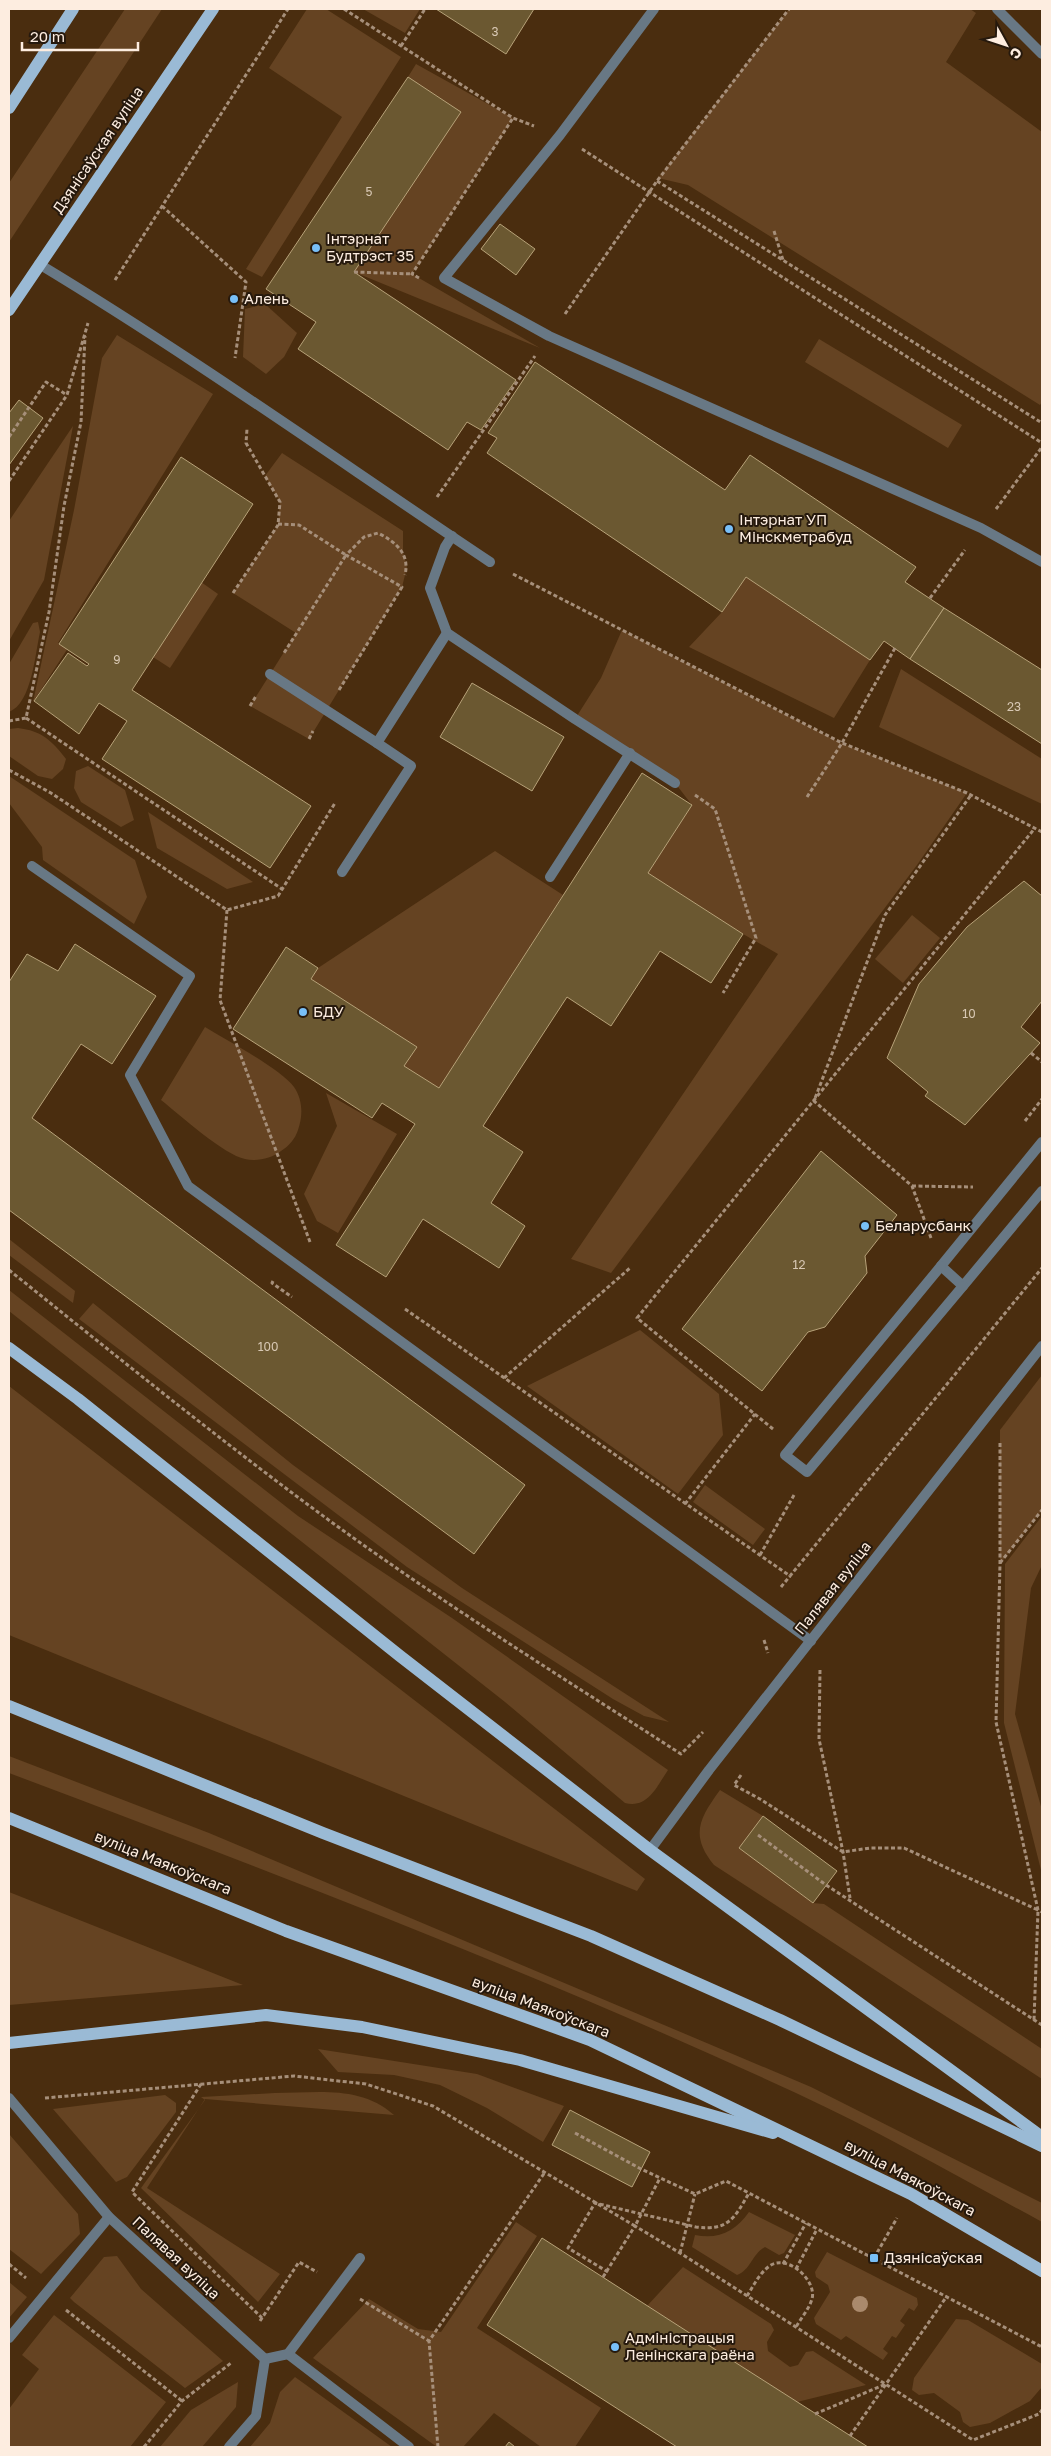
<svg xmlns="http://www.w3.org/2000/svg" width="1051" height="2456" font-family="'Golos Text',sans-serif">
<rect width="100%" height="100%" fill="#4a2d0f"/>
<g fill="#654322">
<path d="M125 9H162L9 242V183Z"/>
<path d="M307 9H326L401 57 262 277 246 269 342 117 269 68Z"/>
<path d="M363 9H420L405 33Z"/>
<path d="M789 9H970L976 13 946 62 1042 132V402L1040 405 688 185 658 178Z"/>
<path d="M416 64 513 118 412 274 540 348 354 272 408 77Z"/>
<path d="M265 304 297 333 284 357 266 374 243 357 245 309Z"/>
<path d="M117 335 213 394 58 643 68 648 33 702 74 510 102 358Z"/>
<path d="M819 339 962 425 948 448 805 362Z"/>
<path d="M73 426 44 580 9 641V521Z"/>
<path d="M282 453 403 531V552L407 567 402 587 309 739 250 706 296 633 233 593 278 525 280 502 265 476Z"/>
<path d="M746 577 870 660 834 718 689 647 722 612Z"/>
<path d="M201 582 218 594 170 668 153 657Z"/>
<path d="M38 622 40 632C35 654 32 703 9 712V664L33 623Z"/>
<path d="M622 630 841 743 967 793 917 865 611 1273 571 1259 778 954 743 934 648 873 692 805 675 783 575 719 601 678Z"/>
<path d="M901 669 1042 759V804L879 727Z"/>
<path d="M18 728C42 731 51 740 66 759L63 769 52 779 38 776 9 756V729Z"/>
<path d="M88 766 125 790 134 820 121 827 81 802 74 788 76 771Z"/>
<path d="M9 776 135 860 147 897 134 924 43 860 42 847 9 803Z"/>
<path d="M148 812 253 882 227 889 157 848Z"/>
<path d="M495 851 563 895 439 1088 404 1066 417 1047 311 979 318 968Z"/>
<path d="M912 915 940 938 903 983 875 959Z"/>
<path d="M205 1027C226 1040 281 1069 294 1087 303 1100 303 1116 298 1130 295 1139 289 1146 281 1151 272 1158 257 1162 245 1159 224 1155 180 1115 161 1100Z"/>
<path d="M326 1093 397 1134 338 1233 317 1221 304 1194 337 1126Z"/>
<path d="M9 1239 75 1291 73 1303 9 1255Z"/>
<path d="M9 1290 298 1516 452 1618 668 1770C657 1786 648 1809 625 1803L505 1702 9 1311Z"/>
<path d="M93 1303 293 1465 462 1588 669 1722 644 1716 613 1699 407 1567 79 1319Z"/>
<path d="M640 1330 719 1394 723 1435 678 1494 527 1386Z"/>
<path d="M1042 1375V1510L1000 1564V1430Z"/>
<path d="M9 1386 645 1879 637 1891 9 1635Z"/>
<path d="M705 1485 765 1529 753 1545 693 1502Z"/>
<path d="M1042 1516V1565L1031 1588 1015 1714 1042 1810V1874L1004 1723V1711L1005 1564Z"/>
<path d="M9 1756 209 1833 811 2087 1042 2203V2222C961 2178 880 2132 796 2093 539 1974 274 1873 9 1773Z"/>
<path d="M720 1790 763 1816 739 1848 813 1903 824 1904 1042 2049V2079L714 1865C690 1835 699 1819 720 1790Z"/>
<path d="M9 1892 243 1985 9 2005Z"/>
<path d="M318 2049 477 2074 564 2106 543 2142 487 2108 440 2085 394 2075 338 2072Z"/>
<path d="M275 2093C318 2093 360 2085 394 2115L205 2099 147 2188 280 2274 258 2302 141 2188 205 2100 201 2097Z"/>
<path d="M165 2095 176 2103V2112L127 2177 116 2182 53 2109Z"/>
<path d="M9 2134 78 2214 80 2234 41 2274 9 2249Z"/>
<path d="M749 2212 795 2235 784 2253 779 2255 765 2247C752 2254 751 2270 737 2275L692 2247 695 2235C718 2240 736 2231 749 2212Z"/>
<path d="M516 2222 537 2236 477 2328 601 2408 575 2447H541L494 2413 463 2447H437L313 2358 369 2299 418 2329 441 2332Z"/>
<path d="M827 2252 917 2298 918 2305 914 2311 909 2308 900 2321 905 2325 896 2338 892 2336 883 2349 888 2353 883 2360 846 2336 841 2340 816 2324 814 2318 830 2292 828 2285 816 2277 815 2272Z"/>
<path d="M117 2256 141 2289 223 2361 185 2388 74 2302 70 2298 104 2257Z"/>
<path d="M683 2267 771 2324 774 2330 767 2342 768 2351 790 2367 798 2365 806 2352 813 2351 866 2385 797 2402 647 2306Z"/>
<path d="M9 2282 27 2297 9 2318Z"/>
<path d="M54 2315 166 2402 130 2447H9V2409L39 2369 22 2355Z"/>
<path d="M956 2319 968 2320 1042 2364V2387L1030 2401 990 2423 970 2427 963 2422 960 2412 934 2393 919 2395 912 2390 914 2378Z"/>
<path d="M295 2377 392 2447H250L270 2423 280 2392Z"/>
<path d="M238 2382 236 2407 202 2447H160L191 2410Z"/>
</g>
<g fill="#6b5831" stroke="#b7a279">
<path d="M436 9H534L506 54Z"/>
<path d="M408 77 461 112 354 272 516 380 481 430 467 422 448 450 298 349 316 322 266 289Z"/>
<path d="M500 224 535 249 516 275 481 249Z"/>
<path d="M535 362 725 490 750 455 916 567 905 582 944 608 910 659 884 641 870 660 746 577 722 612 487 453 497 438 488 433Z"/>
<path d="M19 400 43 418 9 465V413Z"/>
<path d="M181 457 253 504 132 690 311 806 270 868 102 759 127 721 99 703 79 734 34 701 68 653 87 666 89 664 59 644Z"/>
<path d="M944 608 1042 670V744L910 659Z"/>
<path d="M472 683 564 737 532 791 440 737Z"/>
<path d="M642 773 692 805 648 873 743 934 711 983 660 951 611 1026 567 997 483 1126 523 1152 491 1203 525 1226 499 1268 423 1219 386 1277 336 1245 415 1124 382 1103 372 1118 233 1029 286 947 318 968 311 979 417 1047 404 1066 439 1088Z"/>
<path d="M1024 881 1042 896V1001L1021 1027 1040 1043 965 1125 925 1096 928 1092 887 1058 919 984 967 927Z"/>
<path d="M75 944 156 996 112 1064 81 1044 32 1118 525 1485 474 1554 9 1210V982L27 954 58 971Z"/>
<path d="M821 1151 897 1215 865 1256 867 1273 825 1327 808 1332 762 1391 682 1329Z"/>
<path d="M763 1816 837 1871 813 1903 739 1848Z"/>
<path d="M570 2110 650 2152 632 2187 552 2145Z"/>
<path d="M542 2238 744 2368 868 2447H677L487 2325Z"/>
<path d="M509 2442 515 2447H505Z"/>
</g>
<g fill="none" stroke-linecap="round" stroke-linejoin="round">
<g stroke="#a68f7a" stroke-width="3" stroke-dasharray="4 2.5" stroke-linecap="butt">
<path d="M344 9 513 118 534 126"/>
<path d="M401 46 425 9"/>
<path d="M582 149 1042 443"/>
<path d="M657 181 1042 423"/>
<path d="M162 206 246 282 235 358"/>
<path d="M774 231 783 260"/>
<path d="M354 272 414 274"/>
<path d="M419 278 412 274 513 118"/>
<path d="M115 280 288 9"/>
<path d="M565 314 657 181 789 9"/>
<path d="M9 437 46 382 67 395"/>
<path d="M9 481 67 395 88 323"/>
<path d="M437 497 535 356"/>
<path d="M996 509 1042 447"/>
<path d="M278 524 299 525 346 555 284 653"/>
<path d="M513 574 842 743 967 793 1042 832"/>
<path d="M233 593 278 525 280 502 246 443 247 429"/>
<path d="M930 598 965 550"/>
<path d="M339 690 402 587 346 555 364 537 378 533C396 542 410 554 405 575"/>
<path d="M250 706 256 696"/>
<path d="M26 718 282 889"/>
<path d="M9 721 26 718 49 612 64 506 81 422 85 336"/>
<path d="M309 739 313 731"/>
<path d="M9 770 51 793 227 910 278 896 335 803"/>
<path d="M695 795 715 809 756 938 723 993"/>
<path d="M807 797 842 743 895 648"/>
<path d="M227 910 220 1000 310 1242"/>
<path d="M1031 1053 1042 1062"/>
<path d="M1025 1121 1042 1099"/>
<path d="M912 1186 973 1187"/>
<path d="M931 1238 912 1186 814 1101 885 915 971 795"/>
<path d="M9 1270C115 1355 221 1441 330 1521 444 1604 563 1678 681 1754L703 1732"/>
<path d="M273 1281 272 1283 292 1297"/>
<path d="M405 1309 790 1576 1042 1268"/>
<path d="M504 1378 630 1268"/>
<path d="M773 1429 637 1318 1035 828"/>
<path d="M1000 1443V1564L996 1722 1038 1910 1042 1912"/>
<path d="M685 1504 755 1414"/>
<path d="M760 1555 794 1495"/>
<path d="M1000 1563 1042 1510"/>
<path d="M781 1587 790 1576"/>
<path d="M764 1640 768 1653"/>
<path d="M820 1670 819 1739 843 1852 850 1898"/>
<path d="M741 1775 734 1785 760 1799 843 1852 870 1848H904L1038 1910 1034 2020"/>
<path d="M758 1835 826 1885 1042 2025"/>
<path d="M201 2084 132 2192 262 2318"/>
<path d="M45 2098 294 2076 366 2084 433 2106 635 2226 660 2178"/>
<path d="M575 2133 641 2169 695 2194 726 2181 1042 2347"/>
<path d="M680 2253 695 2194"/>
<path d="M874 2258 897 2218"/>
<path d="M9 2264 26 2278"/>
<path d="M783 2264 806 2223"/>
<path d="M796 2269 817 2229"/>
<path d="M608 2272 568 2248 595 2203 696 2227C728 2231 734 2219 749 2193"/>
<path d="M603 2277 635 2226 680 2253 973 2440 1039 2414 1042 2410"/>
<path d="M747 2296C754 2285 760 2272 771 2265 789 2255 817 2281 812 2299 809 2309 801 2318 796 2327"/>
<path d="M360 2299 429 2341"/>
<path d="M66 2310 182 2401"/>
<path d="M260 2321 299 2262 317 2272"/>
<path d="M815 2414 886 2384"/>
<path d="M850 2436 947 2296"/>
<path d="M144 2447 182 2401 231 2363"/>
<path d="M438 2447 429 2341 545 2172"/>
</g>
<g stroke="#687885" stroke-width="10">
<path d="M654 9 560 135 444 278 549 336 981 528 1042 562"/>
<path d="M997 9 1042 54"/>
<path d="M39 264C193 357 340 462 490 562"/>
<path d="M452 536 445 547 430 588 447 633 575 719 675 783"/>
<path d="M270 674 377 743"/>
<path d="M32 866 190 976 130 1075 188 1186 811 1641"/>
<path d="M342 872 411 766 377 743 447 633"/>
<path d="M550 877 630 753"/>
<path d="M1042 1142 941 1266 963 1286 1042 1191"/>
<path d="M941 1266 785 1455 807 1472 963 1286"/>
<path d="M9 2338 109 2217"/>
<path d="M288 2354 409 2447"/>
<path d="M265 2359 288 2354 360 2258"/>
</g>
<g stroke="#687885" stroke-width="10">
<path d="M650 1850 709 1770 1042 1346"/>
<path d="M9 2098 109 2217 265 2359 256 2416 229 2447"/>
</g>
<g stroke="#9abad5" stroke-width="12">
<path d="M9 108 73 9"/>
<path d="M9 310 213 9"/>
<path d="M9 1348 78 1399 400 1656 650 1850 1042 2137"/>
<path d="M9 1706 323 1833 591 1936 780 2020 1042 2146"/>
<path d="M9 1818 286 1931 590 2040 911 2194 1042 2271"/>
<path d="M9 2043 266 2015 362 2027 520 2060 773 2133"/>
</g>
</g>
<circle fill="#aa8a6d" cx="860" cy="2304" r="8"/>
<g fill="#78bff7" stroke="#26190d" stroke-width="2">
<circle cx="316" cy="248" r="5"/>
<circle cx="234" cy="299" r="5"/>
<circle cx="729" cy="529" r="5"/>
<circle cx="303" cy="1012" r="5"/>
<circle cx="865" cy="1226" r="5"/>
<rect x="869" y="2253" width="10" height="10" rx="2.5"/>
<circle cx="615" cy="2347" r="5"/>
</g>
<g text-anchor="middle" stroke-width="4" stroke-linejoin="round" paint-order="stroke">
<g font-size="12" fill="#d8c8b4">
<text x="495" y="36">3</text>
<text x="369" y="196">5</text>
<text x="117" y="664">9</text>
<text x="1014" y="711">23</text>
<text x="969" y="1018">10</text>
<text x="799" y="1269">12</text>
<text x="268" y="1351">100</text>
</g>
<g font-size="15" fill="#fdede0" stroke="#26190d">
<text transform="translate(98 150) rotate(-56)" y="5">Дзянісаўская вуліца</text>
<text transform="translate(833 1588) rotate(-52)" y="5">Палявая вуліца</text>
<text transform="translate(163 1863) rotate(22)" y="5">вуліца Маякоўскага</text>
<text transform="translate(541 2007) rotate(21)" y="5">вуліца Маякоўскага</text>
<text transform="translate(910 2178) rotate(28)" y="5">вуліца Маякоўскага</text>
<text transform="translate(176 2258) rotate(43)" y="5">Палявая вуліца</text>
</g>
<g font-size="15" fill="#fdede0" stroke="#26190d" text-anchor="start">
<text x="326" y="244">Інтэрнат<tspan x="326" dy="17">Будтрэст 35</tspan></text>
<text x="244" y="304">Алень</text>
<text x="739" y="525">Інтэрнат УП<tspan x="739" dy="17">Мінскметрабуд</tspan></text>
<text x="313" y="1017">БДУ</text>
<text x="875" y="1231">Беларусбанк</text>
<text x="884" y="2263">Дзянісаўская</text>
<text x="625" y="2343">Адміністрацыя<tspan x="625" dy="17">Ленінскага раёна</tspan></text>
</g>
</g>
<rect width="1051" height="2456" fill="none" stroke="#fdede0" stroke-width="20"/>
<g transform="translate(1006 45) rotate(130)" stroke="#26190d" stroke-width="4" paint-order="stroke">
<path d="M0-4L9 19L0 12L-9 19Z" fill="#fdede0"/>
<text y="-8" font-size="14" font-weight="bold" text-anchor="middle" fill="#fdede0">С</text>
</g>
<path d="M22 42v8h116v-8" fill="none" stroke="#fdede0" stroke-width="2.5"/>
<text x="30" y="42" font-size="15" fill="#fdede0" stroke="#26190d" stroke-width="4" paint-order="stroke">20 m</text>
</svg>
